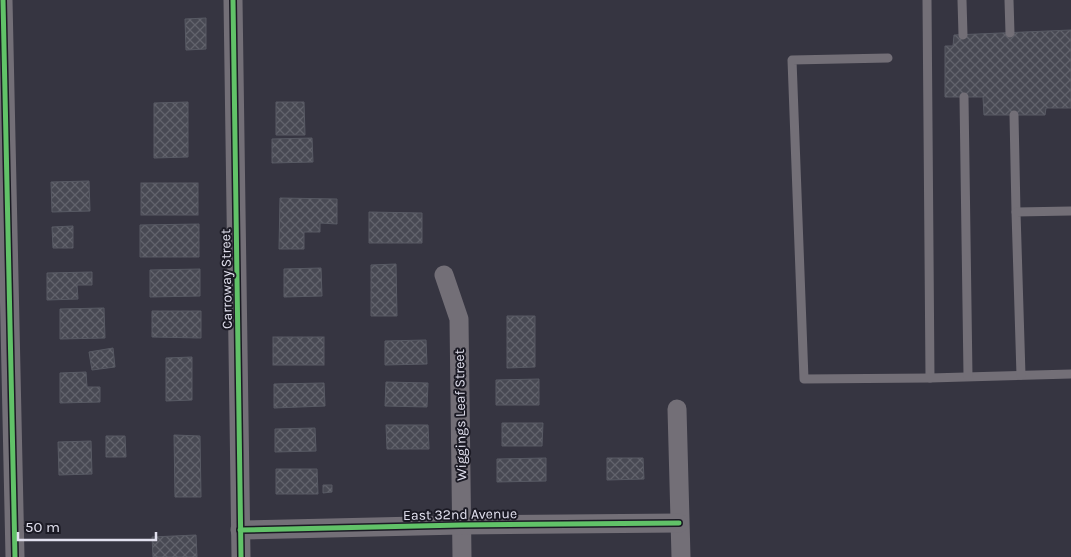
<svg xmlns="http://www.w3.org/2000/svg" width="1071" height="557" font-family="Karla,sans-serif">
<defs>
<pattern id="building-cross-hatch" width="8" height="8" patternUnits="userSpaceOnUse" patternTransform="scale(1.25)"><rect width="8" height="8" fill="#484953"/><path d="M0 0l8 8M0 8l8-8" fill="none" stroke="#62636c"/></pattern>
</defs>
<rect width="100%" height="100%" fill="#363541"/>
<g fill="url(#building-cross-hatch)" stroke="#585a64">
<path d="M206 18V49L186 50 185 19Z"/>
<path d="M1071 30V108H1046L1045 115H984L983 97H945V46H953L954 35Z"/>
<path d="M188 102V157L154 158V103Z"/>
<path d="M276 102H304L305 135H276Z"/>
<path d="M312 138 313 162 272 163V139Z"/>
<path d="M89 181 90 211 52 212 51 182Z"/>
<rect x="141" y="183" width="57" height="32"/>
<path d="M280 198 337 199V224L320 223V232H304V249H279Z"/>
<path d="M369 212 422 213V243H369Z"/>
<path d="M199 224V257H140V225Z"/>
<path d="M73 226V248H53L52 227Z"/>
<path d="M396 264 397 316H371V265Z"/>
<path d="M321 268 322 296 284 297V269Z"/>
<path d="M200 269V296L150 297V270Z"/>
<path d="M92 272V285H77L78 299 47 300V273Z"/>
<path d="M104 308 105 338 60 339V309Z"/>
<path d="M152 311H201V338L152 337Z"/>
<path d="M507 316H535V367L507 368Z"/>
<rect x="273" y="337" width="51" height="28"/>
<path d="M426 340 427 364 385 365V341Z"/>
<path d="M113 348 115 367 92 370 89 352Z"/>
<path d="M192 357V400L166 401V358Z"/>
<path d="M86 372 87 387H100V402L60 403V373Z"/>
<path d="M539 379V405H496V380Z"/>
<path d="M386 382 428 383 427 407 385 406Z"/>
<path d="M324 383 325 406 274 408V384Z"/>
<path d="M502 423H543L542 446H502Z"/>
<path d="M386 425H428L429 449H387Z"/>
<path d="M315 428 316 451 275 452V429Z"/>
<path d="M174 435 200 436 201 497H175Z"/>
<path d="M106 436H125L126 457H106Z"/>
<path d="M91 441 92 474 59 475 58 442Z"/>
<path d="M546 458V481L497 482V459Z"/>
<path d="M607 458H643L644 479 607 480Z"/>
<path d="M276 469H317L318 494H276Z"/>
<path d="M323 485H332V492L323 493Z"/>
<path d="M196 535 197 557H153L152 537Z"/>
</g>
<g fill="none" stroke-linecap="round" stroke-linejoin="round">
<g stroke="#736f77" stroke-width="9">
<path d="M927 0 930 378"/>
<path d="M962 0 963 35"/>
<path d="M1009 0 1010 33"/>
<path d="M888 58 792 60 804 379 930 378 1071 374"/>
<path d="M964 97 968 376"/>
<path d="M1014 115 1016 212"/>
<path d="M1021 375 1016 212 1071 211"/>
</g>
<g stroke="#736f77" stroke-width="19">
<path d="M3 0 15 557"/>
<path d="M233 0 241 557"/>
<path d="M444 275 459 319 462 557"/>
<path d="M677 409 681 557"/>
<path d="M240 530 461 525 679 523"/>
</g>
<defs>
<g id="cycleway">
<path d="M3 0 15 557"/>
<path d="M233 0 241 557"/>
<path d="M240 530 461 525 679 523"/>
</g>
</defs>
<use href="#cycleway" stroke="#1b1a24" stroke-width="8"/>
<use href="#cycleway" stroke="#61c268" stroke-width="5"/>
</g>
<g text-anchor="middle" stroke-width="4" stroke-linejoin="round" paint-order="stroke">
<g font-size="14" fill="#e2e1ef" stroke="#1b1a24">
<text transform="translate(226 279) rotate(-91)" y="5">Carroway Street</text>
<text transform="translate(460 415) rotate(-91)" y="5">Wiggings Leaf Street</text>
<text transform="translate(460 514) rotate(-1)" y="5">East 32nd Avenue</text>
</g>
</g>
<path d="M18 532v8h138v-8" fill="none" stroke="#e2e1ef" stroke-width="2.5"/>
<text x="25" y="532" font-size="15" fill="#e2e1ef" stroke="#1b1a24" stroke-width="4" paint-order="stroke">50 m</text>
</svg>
